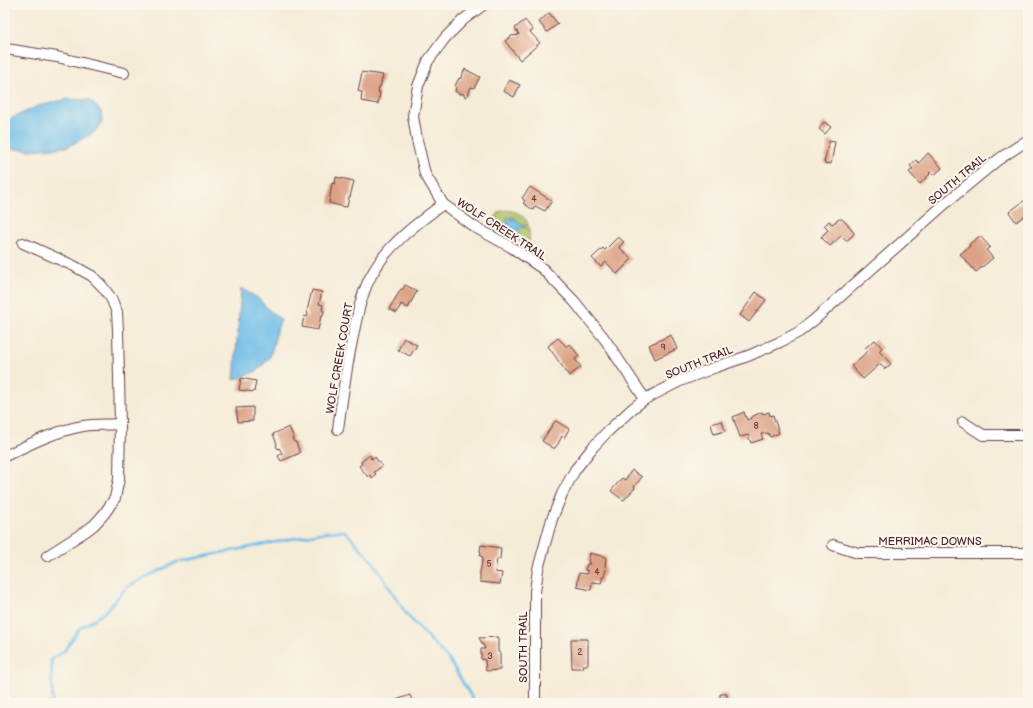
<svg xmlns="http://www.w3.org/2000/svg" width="1033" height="708" font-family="'Balsamiq Sans',sans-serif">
<rect width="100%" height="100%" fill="#fbf7ec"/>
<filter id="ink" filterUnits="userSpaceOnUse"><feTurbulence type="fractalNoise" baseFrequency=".025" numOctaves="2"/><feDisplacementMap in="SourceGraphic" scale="8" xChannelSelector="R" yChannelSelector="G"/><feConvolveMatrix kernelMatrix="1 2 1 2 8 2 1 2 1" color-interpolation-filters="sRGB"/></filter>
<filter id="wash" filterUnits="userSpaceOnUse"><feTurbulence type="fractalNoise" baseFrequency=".012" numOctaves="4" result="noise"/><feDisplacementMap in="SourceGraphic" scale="16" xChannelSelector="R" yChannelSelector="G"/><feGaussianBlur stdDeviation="0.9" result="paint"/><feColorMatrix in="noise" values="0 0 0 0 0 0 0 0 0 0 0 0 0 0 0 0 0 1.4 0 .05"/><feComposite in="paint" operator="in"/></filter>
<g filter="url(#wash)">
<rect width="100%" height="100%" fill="#f5ecd8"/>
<path fill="#afc367" stroke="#7c7149" d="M505 210C514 210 526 215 528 225 529 228 529 231 529 234 530 238 530 243 528 247L525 248 523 246 522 242 510 238 502 232 497 224 493 225 491 222 493 218 499 214 498 212Z"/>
<g fill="#6cbce7" stroke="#5b6e89">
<path d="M68 99 90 100 101 111 102 122 95 132 67 147 29 150 12 149 5 145V123L8 120 38 106Z"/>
<path d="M508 217H509L512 220H513L511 217H513L522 225 525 226V228L522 227 521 228H518L520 234V236L518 235 516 237 515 234 511 235 506 231 503 225 506 224H509L506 218Z"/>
<path d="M241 288 258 298 269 310 281 320 278 327 270 357 257 371 234 380Z"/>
</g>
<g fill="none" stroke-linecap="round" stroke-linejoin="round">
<path stroke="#6cbce7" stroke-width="2.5" d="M53 703 51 660 64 651 80 628 104 613 127 587 150 575 177 562 241 549 326 532 345 531 374 563 407 615 450 661 475 703"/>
</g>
<g id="blocks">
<g fill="#dca084">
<path d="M549 13 558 24 547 32 539 22Z"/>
<path d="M525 20 533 30 530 32 540 43 520 60 505 41 513 35 514 36 516 35 517 36 519 34 515 28Z"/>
<path d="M465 69 480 77 474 88 471 87 468 95H467L466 97 464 96V94L462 93 461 95 455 91 456 87 455 86 459 78 460 79Z"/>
<path d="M362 72 383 75 380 87H379L378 92H380L378 104 361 101 362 92 358 91Z"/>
<path d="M509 80 520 85 514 97 503 91Z"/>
<path d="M824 122 831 127 825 134 819 129Z"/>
<path d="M829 141 835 142 831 164 824 163Z"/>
<path d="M928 153 942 168 934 175 931 172 929 173 930 174 920 184 909 172 913 169 910 166 916 160 919 163Z"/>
<path d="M336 177 354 181 350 197H349L347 207 340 206 329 203 332 183 335 184Z"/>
<path d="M530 187 552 201 545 211 535 206 533 210 523 203 525 201 522 198Z"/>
<path d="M1028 198V213L1016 222 1009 212Z"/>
<path d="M839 219H842L847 224 854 233 852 236 846 241 841 236 830 246 821 237 828 230 824 226 829 221 832 224Z"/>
<path d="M980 236 990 247 986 250 993 258 976 272 960 254 970 246 969 245 973 241Z"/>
<path d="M618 237 624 242 619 247 632 259 617 274 606 262 601 267 592 258 603 248 605 250Z"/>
<path d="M405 285 417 291 408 308 401 304 397 313 389 309 401 289H403Z"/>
<path d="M312 290 322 292 319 304 323 305 322 310 324 311 323 315 321 316 318 330 302 327 304 316 307 317 308 315 307 311Z"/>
<path d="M756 292 766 300 749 322 740 315Z"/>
<path d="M671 335 677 349 655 359 649 345Z"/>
<path d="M404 338 417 345 410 356 398 350Z"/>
<path d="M558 338 566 346 570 344 579 356 575 359 581 367 569 376 548 346Z"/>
<path d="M875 340 882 348 879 351 891 364 885 369 880 364 863 379 851 366 868 351 865 348Z"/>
<path d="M241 378 256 381 254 392 239 390Z"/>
<path d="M253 407V421L238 422 236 408Z"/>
<path d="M744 412 747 420 751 418V417L762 412 763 414 769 412 770 416 773 415 779 433 770 437 768 433 761 434 763 439 751 443 748 435 740 437 733 417Z"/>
<path d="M555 421H556L569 429 564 438 562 436 558 444 555 448H553L542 441Z"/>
<path d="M722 421 725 431 714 434 711 424Z"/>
<path d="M289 427 294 438H292L294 442H296L300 453 281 461 278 456 282 453 279 448 278 449 276 445 277 444 273 434Z"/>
<path d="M370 455 372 457 370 458 371 459 375 457 382 466 374 472 376 474 372 478 370 475 368 477 359 466 362 464 361 462Z"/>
<path d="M632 470 642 477 634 487 635 488 624 500 619 497 611 491 622 478 625 480Z"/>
<path d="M481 545 501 548 500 559H497L495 572 502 573 500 584 480 582V572L483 557 480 556 481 553 480 550Z"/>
<path d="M590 553 606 557 605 568 606 569 604 577H602V582L600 583 592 582 591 590 577 587 579 573 587 574 588 571 585 570 587 564H590L588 561Z"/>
<path d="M498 637V652L500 653V670L486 671 485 660 481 659V649H485L484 646 483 645 479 638Z"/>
<path d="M571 639H588V665H583L584 668H572Z"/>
<path d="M720 694H727V699H729V703H717V700L720 699Z"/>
<path d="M410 695 413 703H397L396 700Z"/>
</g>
</g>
</g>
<g filter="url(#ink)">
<use href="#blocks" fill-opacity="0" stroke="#643e45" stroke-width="1"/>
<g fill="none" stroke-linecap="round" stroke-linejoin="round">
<defs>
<g id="street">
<path d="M483 5 463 20 445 38 428 61 418 86 413 116 417 140 425 174 443 204 473 226 511 247 543 269 574 301 604 338 645 399"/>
<path d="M5 49H6L57 57 124 73"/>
<path d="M23 243 74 266 92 276 102 286 111 298 117 312 118 330 120 424 119 479 115 498 104 514 94 525 86 531 47 556"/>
<path d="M963 422 983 435H1028"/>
<path d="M338 429C342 399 346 370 352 341 357 317 361 291 375 269 391 242 418 223 443 204"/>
<path d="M5 456C30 444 55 431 83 426 95 424 108 425 120 424"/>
<path d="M833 545 858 553H1028"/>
<path d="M535 703V592L538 569 552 519 562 494 575 470 593 447 607 432 633 408 645 399 680 381 716 367 748 356 780 342 799 332 814 320 947 202 999 159 1028 140"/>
</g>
</defs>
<use href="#street" stroke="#643e45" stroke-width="12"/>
<use href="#street" stroke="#fff" stroke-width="10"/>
</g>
</g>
<g text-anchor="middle" stroke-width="4" stroke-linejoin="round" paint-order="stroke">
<g font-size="9" fill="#6e3f41">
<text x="534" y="202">4</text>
<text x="663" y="350">9</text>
<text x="756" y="429">8</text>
<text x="489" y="567">5</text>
<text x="597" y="575">4</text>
<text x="580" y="655">2</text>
<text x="490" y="659">3</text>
</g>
<g font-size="11" fill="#4a1f2b" stroke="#fbf7ec">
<text transform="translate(957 179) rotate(-40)" y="4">SOUTH TRAIL</text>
<text transform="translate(502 229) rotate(33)" y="4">WOLF CREEK TRAIL</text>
<text transform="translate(339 358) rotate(-80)" y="4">WOLF CREEK COURT</text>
<text transform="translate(699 362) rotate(-22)" y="4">SOUTH TRAIL</text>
<text x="930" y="545">MERRIMAC DOWNS</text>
<text transform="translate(523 647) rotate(-90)" y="4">SOUTH TRAIL</text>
</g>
</g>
<rect width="1033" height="708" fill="none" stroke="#fbf7ec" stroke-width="20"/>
</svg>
